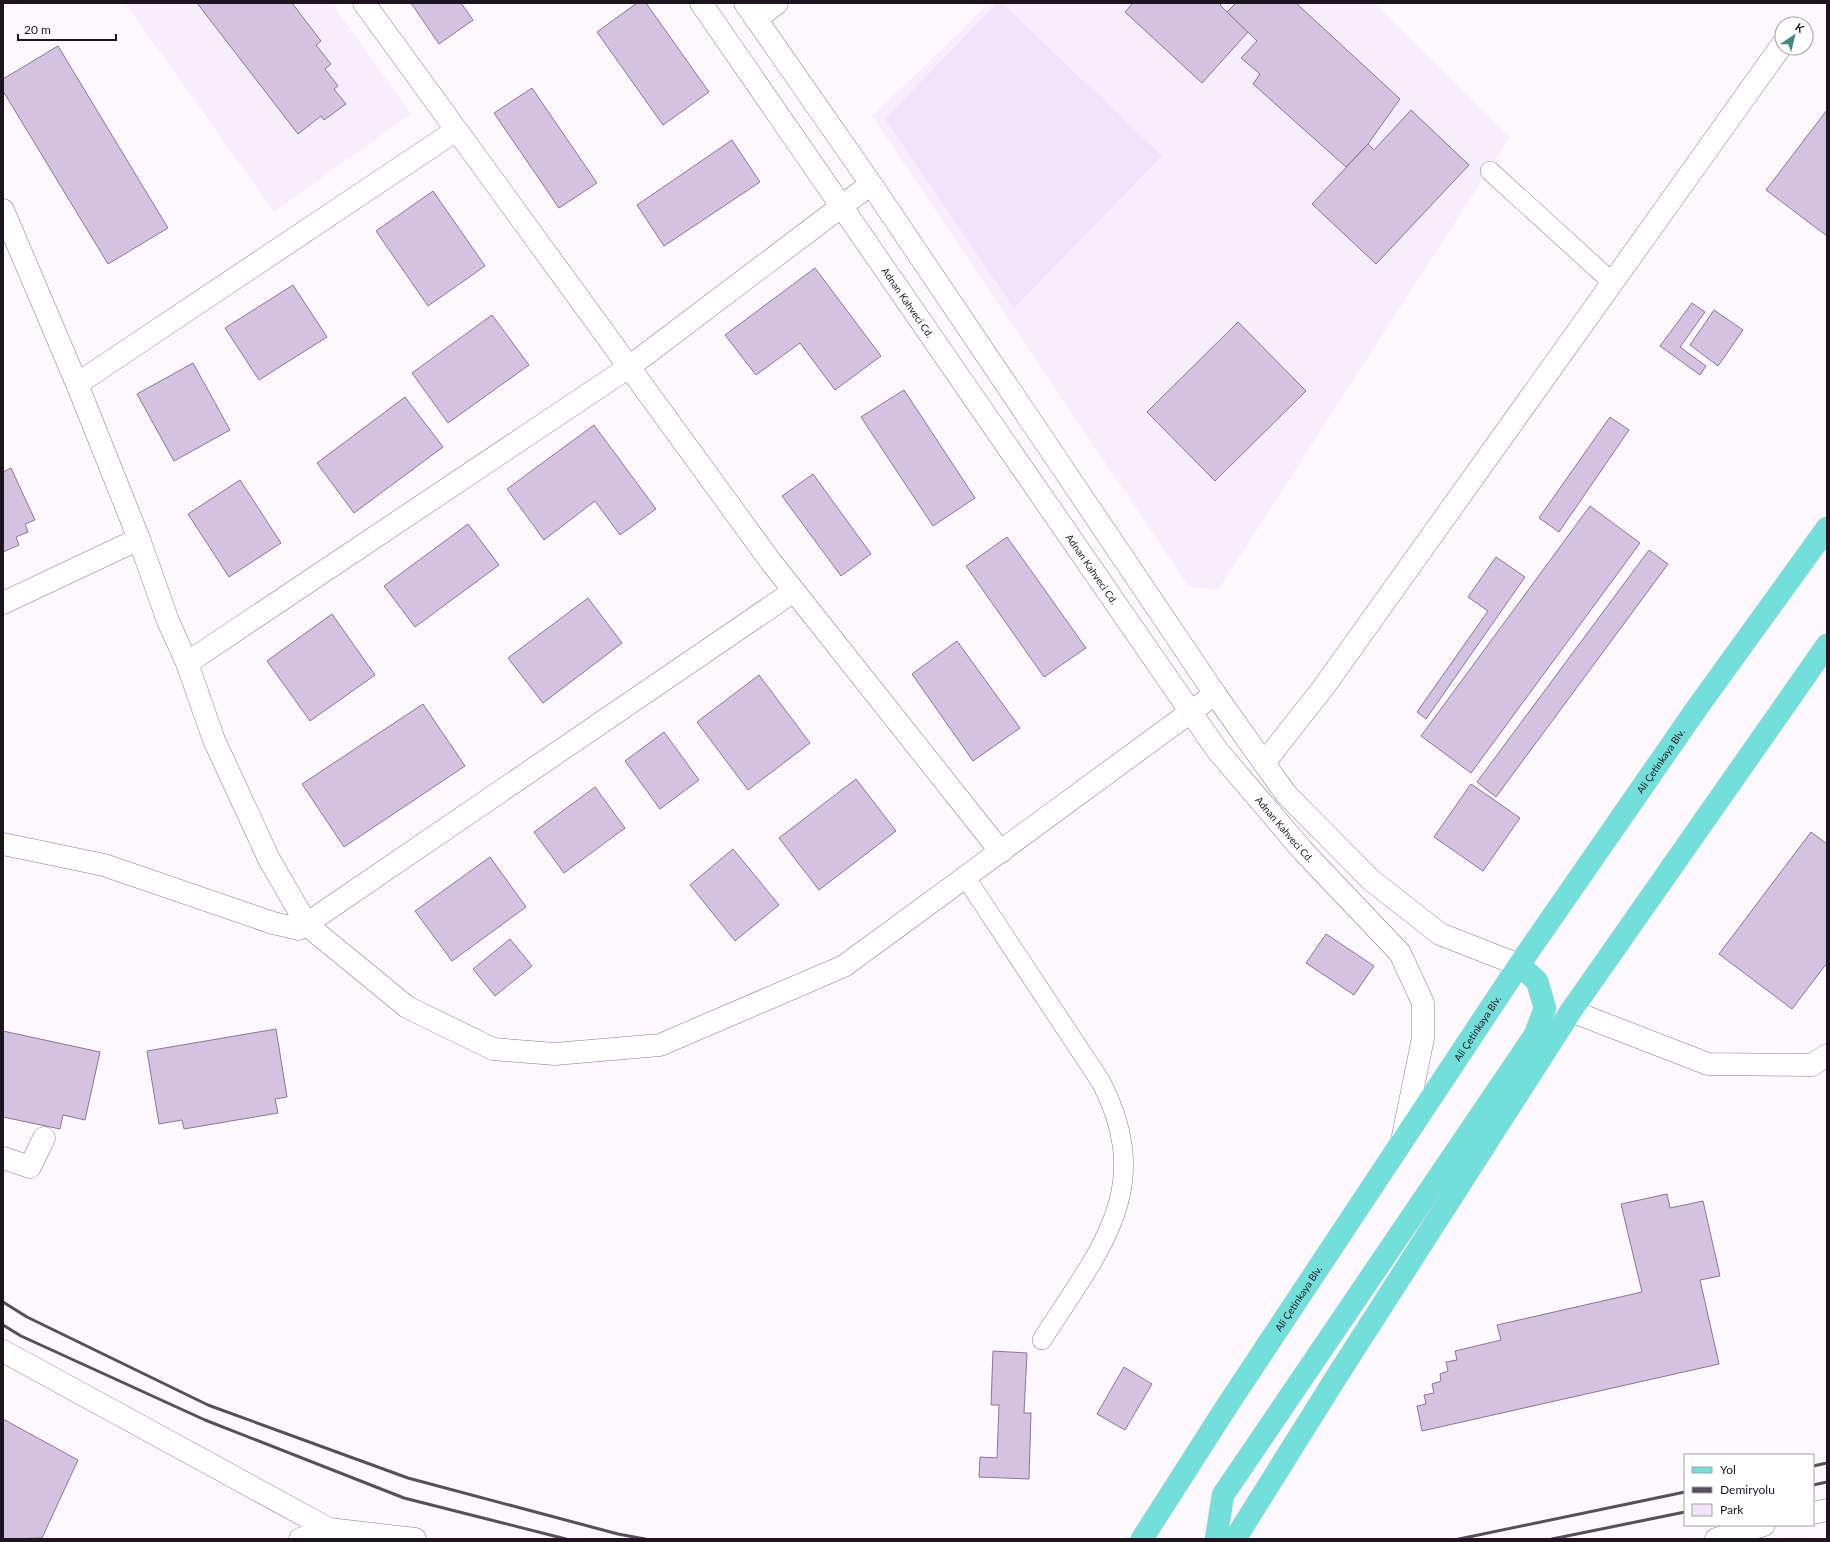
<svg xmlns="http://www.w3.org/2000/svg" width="1830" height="1542" font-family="Lato,sans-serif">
<rect width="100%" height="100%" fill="#fcf8fe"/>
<g fill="#f7eefd">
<path d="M125 3H332L411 114 274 212Z"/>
<path d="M990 3H1374L1510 137 1218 590 1189 587 872 116Z"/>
</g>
<path fill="#f1e3fa" d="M997 3H1002L1162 156 1014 308 885 119Z"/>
<g fill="#d5c2e0" stroke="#897893">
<path d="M197 3H292L321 41 316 45 331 64 325 69 338 86 334 89 346 104 324 120 321 116 298 134Z"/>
<path d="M411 3H461L473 20 439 44Z"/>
<path d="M637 3H646L709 92 663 125 597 32Z"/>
<path d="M1133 3H1222L1220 5 1248 32 1202 83 1125 12Z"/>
<path d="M1236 3H1296L1400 99 1368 144 1346 167 1253 84 1260 74 1241 58 1257 41 1227 12Z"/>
<path d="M58 46 168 228 108 264 3 91V79Z"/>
<path d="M532 88 597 183 559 208 494 113Z"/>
<path d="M1411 110 1469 165 1376 264 1312 204 1368 144 1374 150Z"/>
<path d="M1827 110V236L1766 190Z"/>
<path d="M732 140 760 182 664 246 637 205Z"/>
<path d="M433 191 485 266 428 306 376 231Z"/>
<path d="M815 268 881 356 835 390 800 343 756 375 725 335Z"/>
<path d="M293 285 327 337 259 380 225 328Z"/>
<path d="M1692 303 1705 312 1680 347 1706 366 1700 375 1660 346Z"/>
<path d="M1714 310 1743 330 1718 366 1690 345Z"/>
<path d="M492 315 529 365 448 423 412 373Z"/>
<path d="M1238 322 1306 391 1215 481 1147 412Z"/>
<path d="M193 363 230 430 174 461 137 394Z"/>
<path d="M904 390 975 498 933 526 861 417Z"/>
<path d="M405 397 443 447 354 513 317 463Z"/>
<path d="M1610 417 1629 430 1559 532 1539 518Z"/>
<path d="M594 425 656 509 620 535 595 501 544 540 507 489Z"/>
<path d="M11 468 35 520 25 524 28 532 16 537 19 545 3 552V472Z"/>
<path d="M813 474 871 554 841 576 782 496Z"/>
<path d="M240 480 281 543 229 577 188 514Z"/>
<path d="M1590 506 1640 543 1471 773 1421 736Z"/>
<path d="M468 524 499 565 415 627 384 586Z"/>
<path d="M1007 537 1086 648 1044 677 966 566Z"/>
<path d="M1649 550 1668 564 1496 797 1477 782Z"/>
<path d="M1496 557 1525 577 1426 719 1417 712 1488 611 1468 597Z"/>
<path d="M588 598 622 643 543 703 508 658Z"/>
<path d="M332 614 375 675 310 721 267 661Z"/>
<path d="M957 641 1020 728 973 761 912 674Z"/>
<path d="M759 675 810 743 748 790 697 722Z"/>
<path d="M423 704 465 766 344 847 302 784Z"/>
<path d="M664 732 699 780 660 809 625 761Z"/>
<path d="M856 779 896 831 819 890 779 838Z"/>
<path d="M1471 784 1520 818 1483 871 1434 837Z"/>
<path d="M595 787 625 828 564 873 534 832Z"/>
<path d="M1811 832 1827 844V963L1792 1009 1719 954Z"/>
<path d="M733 849 779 905 735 941 690 885Z"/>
<path d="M490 857 526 907 452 961 415 911Z"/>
<path d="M1326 934 1374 966 1354 995 1306 963Z"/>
<path d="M510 939 532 966 495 996 473 969Z"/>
<path d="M276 1029 287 1097 275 1099 278 1113 184 1129 182 1120 159 1124 147 1051Z"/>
<path d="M3 1031 100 1052 85 1120 63 1115 60 1129 3 1117Z"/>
<path d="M1667 1194 1670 1208 1703 1201 1720 1276 1700 1280 1719 1364 1422 1431 1417 1406 1426 1404 1424 1395 1434 1393 1432 1384 1441 1381 1440 1374 1448 1371 1446 1362 1457 1360 1455 1351 1501 1340 1497 1325 1642 1292 1621 1204Z"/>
<path d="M993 1351 1027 1353 1024 1413H1031L1029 1479 979 1477 980 1457 997 1458 999 1405H991Z"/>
<path d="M1124 1367 1152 1384 1125 1430 1097 1414Z"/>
<path d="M3 1419 78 1460 42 1538 3 1539Z"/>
</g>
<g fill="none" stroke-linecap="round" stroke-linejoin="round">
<defs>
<g id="service">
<path d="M1490 171 1613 283"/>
<path d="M966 878 1101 1082C1157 1190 1098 1251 1042 1340"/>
</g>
<g id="minor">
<path d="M364 3 771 562 1001 852"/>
<path d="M756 19 777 3"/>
<path d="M3 210 77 384 139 539 168 621 187 663 214 740 269 859 307 925 407 1007 493 1049 555 1054 660 1045 844 966 1215 694"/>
<path d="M77 384 455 131"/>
<path d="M3 603 139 539"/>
<path d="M187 663 629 367 871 184"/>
<path d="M1264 763 1323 688 1782 45"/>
<path d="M3 844 104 865 273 923 299 929 794 591"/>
<path d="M1571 1011 1708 1064 1812 1065 1827 1055"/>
<path d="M3 1158 30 1167 44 1138"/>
<path d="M3 1351 329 1529"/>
<path d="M1813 1513 1827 1510"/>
<path d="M300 1539 329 1529 415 1539"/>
<path d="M1716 1539 1764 1525"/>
</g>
<g id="tertiary">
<path id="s1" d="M701 3 1217 750 1303 851 1400 953 1423 1003V1038L1402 1141"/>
<path d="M745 3 871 184 1215 694 1286 794 1371 880 1440 934 1519 965"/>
</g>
<g id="primary">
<path id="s2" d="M1142 1539 1225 1409 1519 965 1697 708 1827 528"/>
<path d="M1216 1539 1223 1495 1535 1035 1545 1008 1537 981 1519 965"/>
<path d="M1235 1539 1337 1376 1571 1011 1827 645"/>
</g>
</defs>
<use href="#service" stroke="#8a7894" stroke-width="20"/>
<use href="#minor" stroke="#8a7894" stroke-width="23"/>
<use href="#tertiary" stroke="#8a7894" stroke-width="23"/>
<use href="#primary" stroke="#d6d5d7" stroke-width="23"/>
<use href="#service" stroke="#fff" stroke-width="19"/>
<use href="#minor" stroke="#fff" stroke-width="22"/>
<use href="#tertiary" stroke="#fff" stroke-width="22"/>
<use href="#primary" stroke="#73dfda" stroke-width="22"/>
<g stroke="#554f58" stroke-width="3">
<path d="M3 1302 27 1317 208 1405 408 1478 618 1534 645 1539"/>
<path d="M3 1325 21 1336 205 1420 404 1498 566 1539"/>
<path d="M1813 1466 1827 1463"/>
<path d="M1813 1485 1827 1482"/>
<path d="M1459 1539 1685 1492"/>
<path d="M1552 1539 1685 1512"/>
</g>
</g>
<g text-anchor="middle" stroke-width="3" stroke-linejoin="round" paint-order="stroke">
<g font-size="10" fill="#1c1520" stroke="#fff">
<text dy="4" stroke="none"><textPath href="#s1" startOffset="364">Adnan Kahveci Cd.</textPath></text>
<text dy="4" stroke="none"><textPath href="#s1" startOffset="688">Adnan Kahveci Cd.</textPath></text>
<text dy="4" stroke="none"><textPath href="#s2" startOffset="935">Ali Çetinkaya Blv.</textPath></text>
<text dy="4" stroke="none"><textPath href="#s1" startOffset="1012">Adnan Kahveci Cd.</textPath></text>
<text dy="4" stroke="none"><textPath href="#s2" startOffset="611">Ali Çetinkaya Blv.</textPath></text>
<text dy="4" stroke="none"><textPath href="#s2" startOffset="287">Ali Çetinkaya Blv.</textPath></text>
</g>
</g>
<rect width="1830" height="1542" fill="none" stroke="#1c1520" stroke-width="8"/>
<rect x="1684" y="1454" width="130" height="72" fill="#ffffff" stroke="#a4a1a6"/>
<rect x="1692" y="1467" width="20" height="6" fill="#73dfda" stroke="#a4a1a6"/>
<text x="1720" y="1474" font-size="12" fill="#1c1520">Yol</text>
<rect x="1692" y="1487" width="20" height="6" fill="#554f58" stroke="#a4a1a6"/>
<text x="1720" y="1494" font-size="12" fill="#1c1520">Demiryolu</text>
<rect x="1692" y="1504" width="20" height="12" fill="#f1e3fa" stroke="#a4a1a6"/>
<text x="1720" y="1514" font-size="12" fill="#1c1520">Park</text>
<g transform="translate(1794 36) rotate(35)"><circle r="19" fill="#ffffff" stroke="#a4a1a6"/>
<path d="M0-3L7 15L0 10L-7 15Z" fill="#418883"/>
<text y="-6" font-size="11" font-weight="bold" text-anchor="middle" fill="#1c1520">K</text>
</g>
<path d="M18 34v6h98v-6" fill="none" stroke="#1c1520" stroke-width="2"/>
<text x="24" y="34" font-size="12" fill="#1c1520" stroke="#ffffff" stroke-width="3" paint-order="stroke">20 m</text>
</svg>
